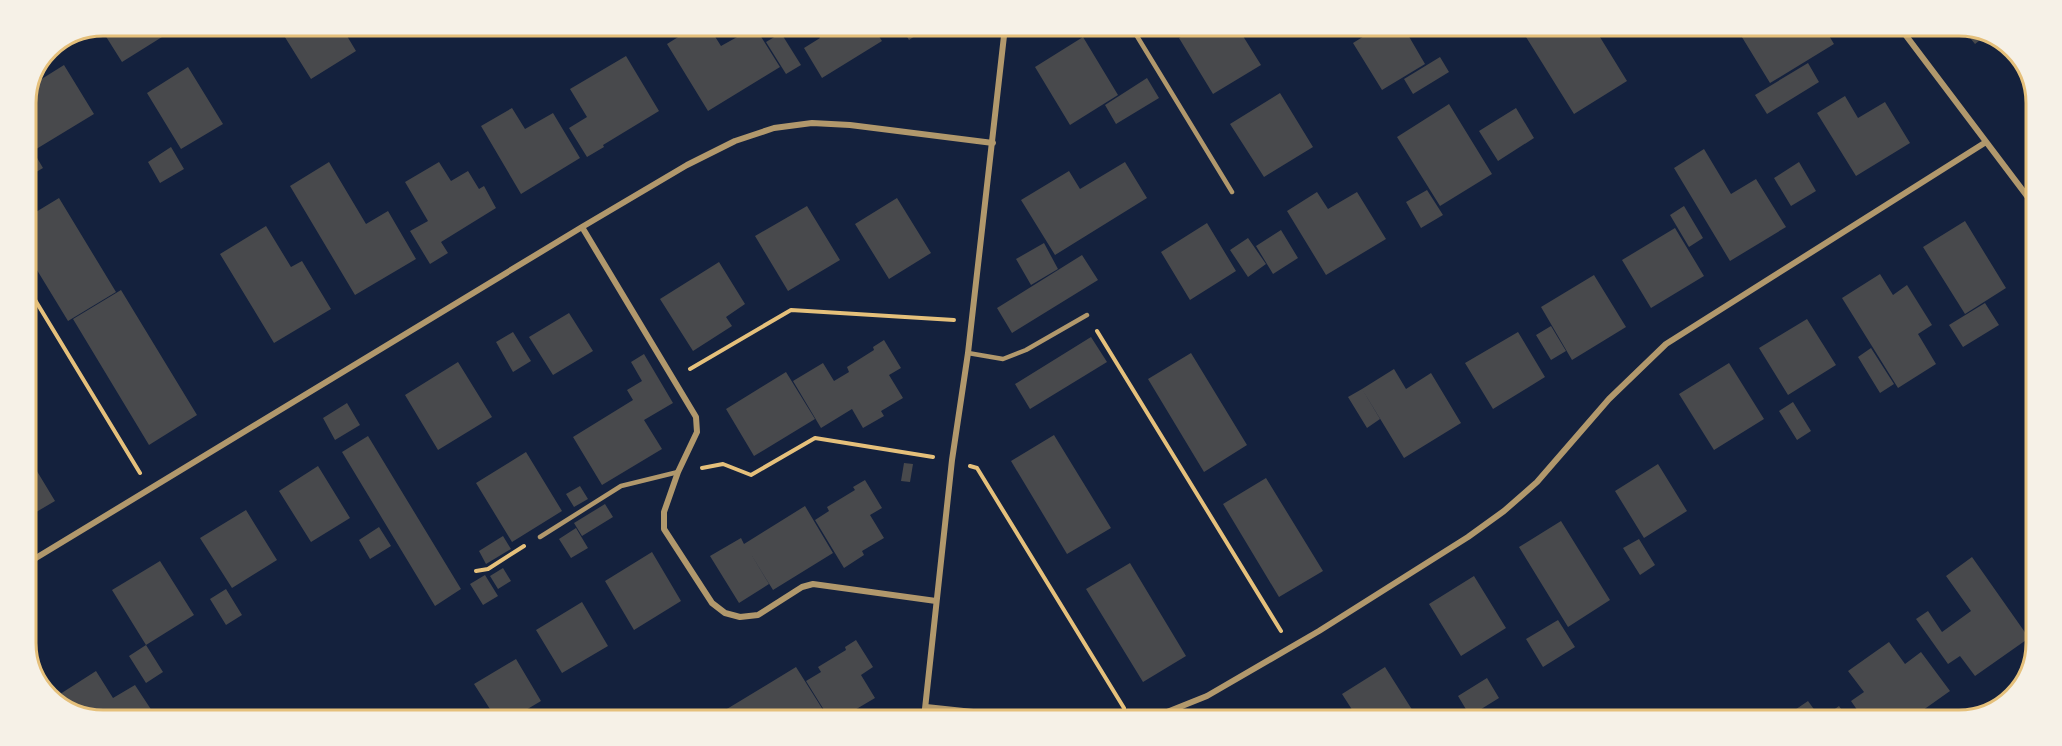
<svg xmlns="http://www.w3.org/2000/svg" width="2062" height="746" viewBox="0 0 2062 746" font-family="'Archivo Narrow',sans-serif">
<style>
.building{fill:#48494c}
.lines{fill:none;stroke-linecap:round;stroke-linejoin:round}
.path{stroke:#e5c07b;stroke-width:4}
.service{stroke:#b1986c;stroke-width:4.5}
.minor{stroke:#b1986c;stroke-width:6}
.rim{fill:none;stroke:#e5c07b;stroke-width:3}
</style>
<rect width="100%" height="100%" fill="#14213d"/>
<path class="building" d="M103,26h52l7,11 -40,25 -22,-35z
M278,26h63l15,25 -45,28z
M694,27h15l12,19 34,-19 25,40 -72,44 -41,-67z
M813,27h60l9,14 -60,37 -18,-30 16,-10z
M901,27h17l3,5 -12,8z
M1196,28h42l23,37 -48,29 -34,-56z
M1377,28h27l21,36 -43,26 -29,-47z
M1521,29h74l32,52 -53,33z
M1737,29h88l9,15 -64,39z
M1963,29l20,1 6,3 -14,11z
M781,33l20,32 -15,9 -20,-32z
M1083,37l35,58 -48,30 -35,-58z
M2020,55l13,34h-1l-21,-27z
M626,56l33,55 -56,34 1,2 -17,10 -18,-29 18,-11 -17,-28z
M1440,57l9,15 -36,22 -9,-15z
M1808,63l11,19 -52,32 -12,-19z
M64,65l30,49 -61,37 -7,-12v-40l6,-14z
M188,67l35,57 -42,25 -34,-56z
M1147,78l12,20 -43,26 -11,-19z
M1280,93l33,54 -49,30 -34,-53z
M1845,96l13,22 27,-16 25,41 -54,33 -39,-63z
M1449,104l43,70 -52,32 -43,-69z
M512,108l13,21 28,-16 27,45 -59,36 -40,-68z
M1516,108l18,30 -36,23 -19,-30z
M171,147l13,22 -24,14 -12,-21z
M1704,149l27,45 25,-15 30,48 -56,34 -56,-93z
M33,151l10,17 -17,10v-23z
M329,162l37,62 22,-13 28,48 -61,36 -65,-109z
M439,162l12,19 17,-10 11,18 5,-3 12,22 -55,34 7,11 -18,11 -20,-33 18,-10 -23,-39z
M1125,162l22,36 -92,57 -34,-55 48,-29 11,18z
M1799,162l17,29 -25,15 -17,-28z
M1427,190l16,25 -22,13 -15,-26z
M1317,192l11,17 29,-17 29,47 -60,36 -39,-64z
M59,198l57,94 -48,29 -42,-69v-34z
M897,198l34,55 -42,26 -34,-55z
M807,206l33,54 -52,31 -33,-55z
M1684,206l19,32 -14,9 -19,-32z
M1965,221l41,67 -41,26 -42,-67z
M1207,223l29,48 -46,29 -29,-48z
M266,226l25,41 11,-6 29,48 -57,34 -54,-89z
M1675,228l29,48 -53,32 -29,-48z
M1281,230l17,28 -25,16 -17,-28z
M1248,238l18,26 -18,13 -18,-27z
M1044,243l14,26 -27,16 -15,-26z
M1082,255l16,25 -86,53 -15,-25z
M719,262l26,42 -19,13 6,9 -39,25 -33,-52z
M1880,274l13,21 14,-10 25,40 -14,9 18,30 -38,24 -56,-90z
M1594,275l32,52 -54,33 -31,-53z
M121,290l76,125 -48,30 -76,-126z
M1985,303l14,22 -36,22 -14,-22z
M569,313l24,38 -40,24 -24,-38z
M1807,319l29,46 -48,30 -29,-47z
M1551,326l15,25 -15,9 -15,-25z
M513,332l18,29 -18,11 -17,-30z
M1518,332l27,45 -52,32 -28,-46z
M1091,337l16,25 -77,47 -15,-25z
M884,340l17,28 -12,7 14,23 -22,13 3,5 -21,12 -11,-19 -31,19 -28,-47 30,-18 11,18 15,-9 -2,-5 27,-17 -1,-3z
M1871,348l23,36 -14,9 -22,-36z
M1191,353l56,92 -43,27 -56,-93z
M644,354l29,49 -29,17 18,29 -60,36 -29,-48 60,-37 -6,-10 15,-9 -11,-19z
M458,362l34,55 -54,33 -33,-55z
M1729,363l35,56 -50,31 -35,-56z
M1394,369l12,20 25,-16 30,50 -57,35 -42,-69z
M786,372l29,47 -61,37 -28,-47z
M1362,389l18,30 -13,9 -19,-31z
M1793,402l18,29 -14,9 -18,-29z
M347,403l13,22 -25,15 -12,-22z
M1054,435l57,93 -44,26 -56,-93z
M368,436l93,153 -26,17 -93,-154z
M526,452l36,59 -50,31 -36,-59z
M26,453l29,48 -29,17z
M904,463l9,1 -3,18 -9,-1z
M1658,464l29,47 -43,27 -29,-47z
M318,466l32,52 -39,24 -32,-51z
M1266,478l57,93 -44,26 -56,-93z
M865,480l17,28 -12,7 14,23 -22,13 2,4 -20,13 -29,-48 14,-9 -2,-4 28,-17 -2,-3z
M580,486l8,13 -14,8 -8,-13z
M605,504l8,13 -31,19 -8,-13z
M805,506l28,47 -60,37 -24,-39 20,33 -30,19 -29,-47 31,-18 3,6z
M246,510l31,50 -45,28 -32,-50z
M1561,521l49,79 -42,27 -49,-80z
M379,527l12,19 -21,13 -11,-19z
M576,528l12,20 -17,10 -12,-19z
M503,536l8,13 -25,15 -7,-13z
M1639,539l16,26 -15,10 -17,-27z
M652,552l29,49 -47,29 -29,-49z
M1972,557l57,81 -54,38 -15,-20 -12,8 -32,-45 12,-8 14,21 29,-21 -25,-35z
M160,561l34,54 -48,30 -34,-55z
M1130,563l56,93 -43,26 -57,-93z
M503,568l8,13 -13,8 -8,-13z
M485,575l13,21 -15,9 -13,-21z
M1474,576l32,52 -45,28 -32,-52z
M226,589l16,26 -16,10 -16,-26z
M582,602l26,44 -46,27 -26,-43z
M1558,620l17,27 -32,20 -17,-28z
M856,640l17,27 -12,8 14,23 -22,13 2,4 -5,3h-21l-23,-37 15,-9 -3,-5 28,-17 -1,-3z
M1889,642l16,22 16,-12 29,39 -41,29h-25l-6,-7 -10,7h-4l-13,-19 13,-9 -16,-21z
M146,645l17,27 -17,11 -17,-27z
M516,659l25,42 -27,16h-19l-21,-33z
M796,667l29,46 -8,5h-105z
M1385,667l33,52h-60l-16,-25z
M96,671l17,27 22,-13 19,29 -4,3 -71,-1 -16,-11 -6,-9z
M1487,678l12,20 -29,18 -12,-20z
M1808,701l13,18 18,-13 10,14h-69z"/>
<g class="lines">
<path class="path" d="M26,285l114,188
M1097,331l184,300
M690,369l101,-59 163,10
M970,466l7,2 147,240
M702,468l21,-4 28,11 64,-37 118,19
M476,571l12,-2 36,-23"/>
<path class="service" d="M1132,28l100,164
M968,353l35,6 23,-9 61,-35
M540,537l81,-51 57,-14"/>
<path class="minor" d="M1901,29l135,179
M582,227l114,190 1,15 -19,40 -14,40v17l48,74 13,10 15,4 18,-2 44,-28 11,-3 123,17
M26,564l556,-337 105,-62 48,-24 39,-13 38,-5 38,2 143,18
M926,707l112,12
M924,718l28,-258 16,-107 37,-326
M1138,719l24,-5 45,-18 112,-65 149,-94 36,-26 33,-29 72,-83 57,-55 320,-202"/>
</g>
<path d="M0 0H2062V746H0ZM103 36H1959A67 67 0 0 1 2026 103V643A67 67 0 0 1 1959 710H103A67 67 0 0 1 36 643V103A67 67 0 0 1 103 36Z" fill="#f6f1e7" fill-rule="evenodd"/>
<path class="rim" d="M103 36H1959A67 67 0 0 1 2026 103V643A67 67 0 0 1 1959 710H103A67 67 0 0 1 36 643V103A67 67 0 0 1 103 36Z"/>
</svg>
